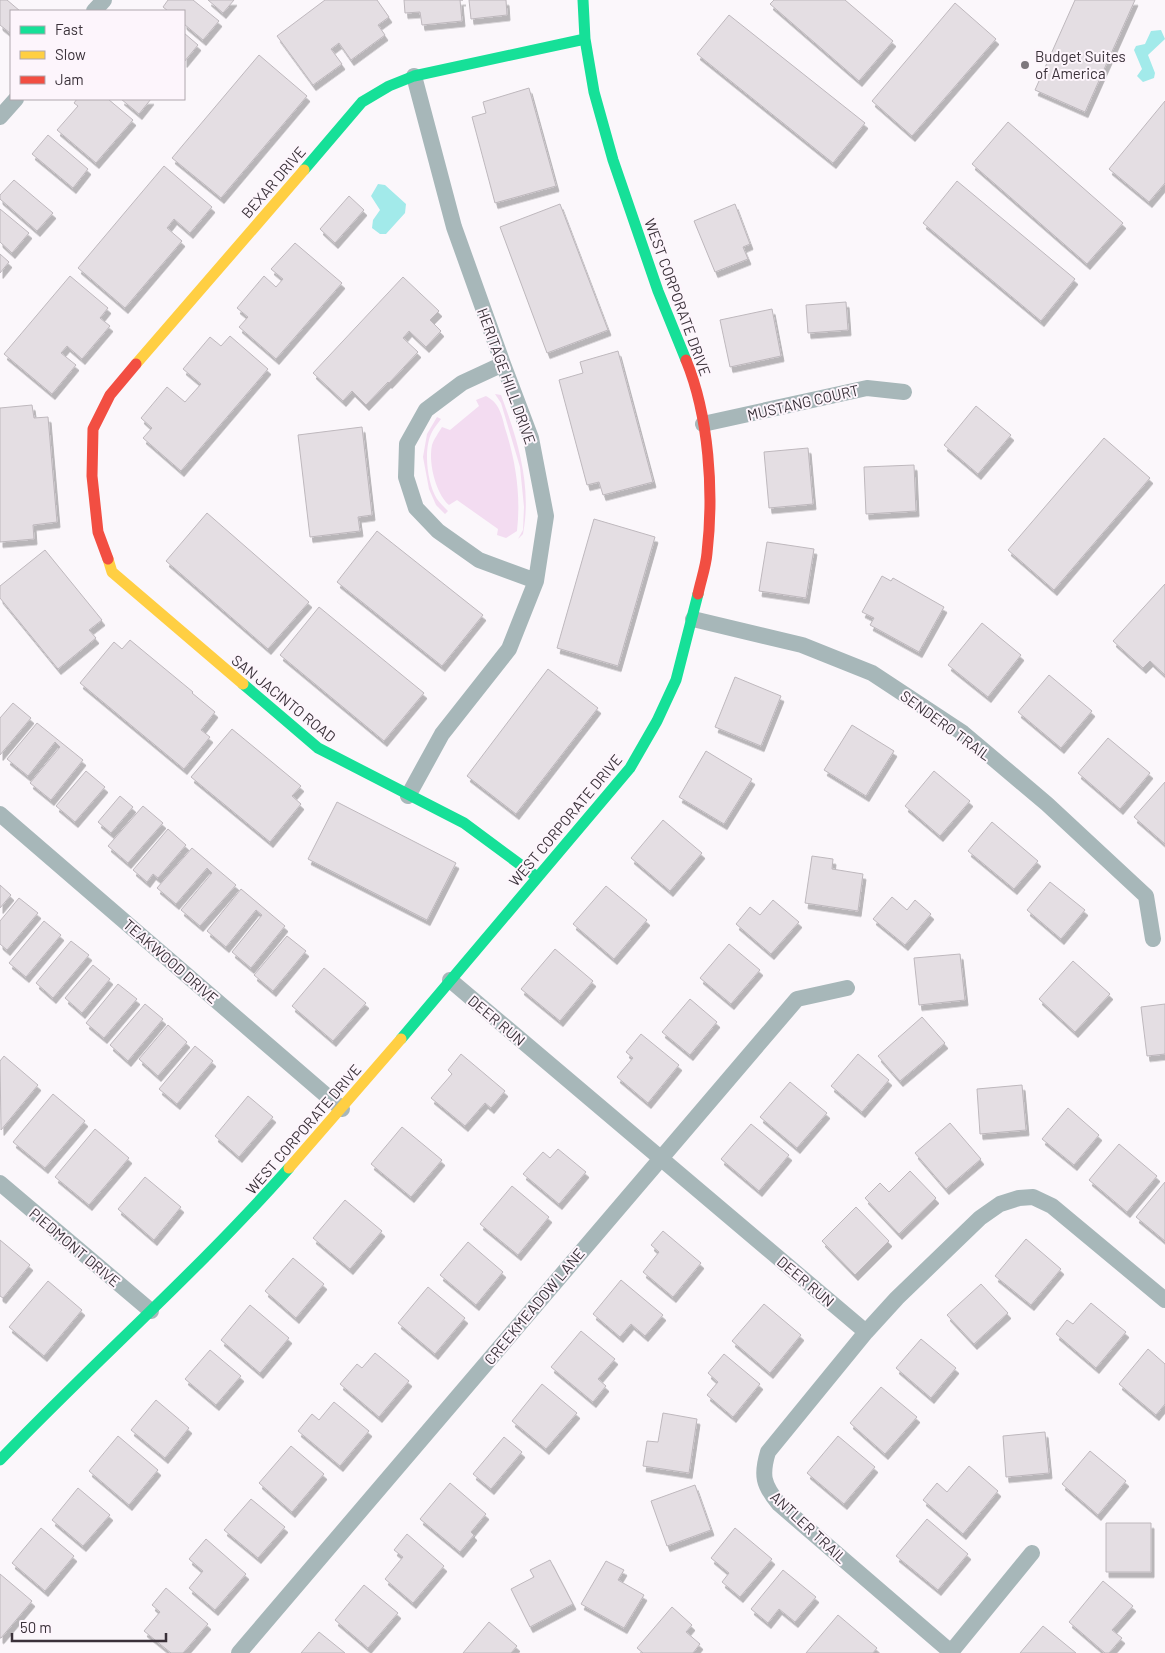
<svg xmlns="http://www.w3.org/2000/svg" width="1165" height="1653" viewBox="0 0 1165 1653" font-family="Barlow,sans-serif">
<style>
.green{fill:#f3dcf1}
.water{fill:#a2eaea}
.building{fill:#e4dee3;stroke:#beb8bd;filter:url(#shadow)}
.lines{fill:none;stroke-linecap:round;stroke-linejoin:round}
.street{stroke:#a7b7b9;stroke-width:16}
.fast{stroke:#16e098;stroke-width:11}
.slow{stroke:#ffcf43;stroke-width:11}
.jam{stroke:#f24e42;stroke-width:11}
.poi-dot{fill:#7e767d;stroke:#fdf5fc;stroke-width:2}
.labels{text-anchor:middle;dominant-baseline:central;stroke-width:4;stroke-linejoin:round;paint-order:stroke}
.poi-label{font-size:15px;fill:#3a3139;stroke:#fdf5fc;text-anchor:start}
.street-label{font-size:15px;fill:#3a3139;stroke:#fdf5fc}
</style>
<defs>
<filter id="shadow"><feDropShadow dx="3" dy="5.5" stdDeviation="0" flood-color="#0004"/></filter>
</defs>
<rect width="100%" height="100%" fill="#fbf7fb"/>
<path class="green" d="M495,394l6,1c17,45 31,91 22,139l-5,5 5,-9 1,-23 -4,-40 -19,-64z
M486,396c3,2 7,4 9,7 6,7 8,17 10,25 11,34 16,68 12,103l-11,7 -9,-3 1,-6 -41,-29 -8,5c-13,-11 -21,-42 -17,-60 2,-6 7,-13 10,-18l8,3 29,-24 -3,-6z
M437,417l4,2c-3,4 -7,9 -9,13 -9,17 -5,51 5,67 3,4 7,8 11,12l-3,3 -9,-9 -7,-16 -6,-32 4,-23z"/>
<path class="water" d="M1161,30l4,9 -17,16 7,18 -1,5 -11,4 -6,-6 5,-7 -8,-19 2,-4 9,-2 6,-13z
M378,184l7,1 21,19 -1,9 -19,21h-6l-8,-6 1,-8 7,-10 -9,-14z"/>
<path class="building" d="M0,0h7l13,11h-9l-1,22 -10,-8z
M168,0h25l26,21 -16,19 -19,-16v-13h-16l-5,-4z
M208,0h26l-11,13z
M325,0h52l12,17 -11,8 7,10 -34,25 -12,-17 -8,6 11,15 -29,21 -36,-49z
M404,0h59h-3l2,21 -40,4 -2,-13 -15,1z
M469,0h37l1,15 -36,4z
M774,0h71l48,41 -34,40 -89,-77z
M1075,0h60l-50,112 -50,-22z
M955,3l41,36 -84,97 -40,-35z
M729,15l136,108 -32,40 -136,-109z
M184,33l14,12 -14,17z
M259,55l48,41 -86,102 -49,-40z
M529,88l27,98 -61,17 -23,-86 14,-4 -3,-11z
M77,99h31l25,21 -37,43 -39,-33 21,-24 -4,-3z
M121,99h30l-12,15z
M1165,101v82l-16,19 -40,-33z
M1008,122l115,101 -36,41 -115,-100z
M48,135l40,34 -15,19 -41,-34z
M164,166l48,41 -22,26 -16,-14 -7,9 15,13 -57,67 -47,-40z
M14,180l39,33 -16,18 -37,-32v-4z
M957,181l118,98 -34,42 -118,-98z
M349,196l15,14 -29,33 -15,-14z
M560,204l48,126 -61,23 -47,-126z
M735,204l15,40 -7,3 5,12 -33,13 -21,-51z
M0,209l29,24 -17,20 -12,-11z
M295,243l47,40 -66,76 -37,-32 9,-10 -11,-9 27,-32 12,11 7,-8 -12,-10z
M0,254l9,8 -9,11z
M70,276l38,32 -8,10 10,8 -28,33 -15,-13 -6,7 15,12 -24,29 -48,-40z
M403,277l36,34 -9,9 11,11 -15,16 -17,-16 -6,7 15,14 -29,31 -1,-1 -22,23 -14,-14 -9,10 -30,-28z
M846,302l2,28 -40,3 -2,-28z
M772,309l9,47 -51,11 -10,-47z
M230,336l38,33 -87,102 -38,-33 9,-10 -11,-10 26,-31 18,15 16,-18 -18,-15 27,-32 11,9z
M618,351l35,131 -50,13 -4,-13 -12,3 -28,-105 24,-7 -3,-11z
M32,405l2,13 14,-1 9,105 -24,3 1,14 -34,3v-134z
M976,406l35,29 -33,39 -34,-29z
M362,427l10,88 -14,2 2,14 -50,6 -12,-102z
M1104,438l46,40 -96,112 -46,-40z
M808,448l5,56 -44,4 -5,-56z
M914,465l2,46 -50,3 -2,-47z
M207,513l102,89 -41,47 -102,-88z
M594,519l61,18 -37,129 -61,-18z
M377,531l106,84 -41,51 -105,-84z
M767,542l47,7 -8,49 -47,-7z
M45,550l57,70 -13,10 7,8 -38,31 -58,-71v-12z
M882,576l9,5 2,-3 51,29 -25,45 -49,-27 4,-7 -12,-6z
M1165,584v91l-15,-14 -7,7 -30,-27z
M319,607l105,86 -40,48 -104,-86z
M982,623l39,32 -33,42 -40,-32z
M130,640l63,52 -1,1 23,19 -14,18 9,7 -26,32 -104,-86 34,-41 8,7z
M548,669l50,39 -82,106 -49,-38z
M1049,675l43,36 -31,37 -43,-36z
M735,677l46,19 -20,50 -46,-19z
M13,703l18,15 -31,37v-37z
M37,723l46,37 -32,40 -21,-17 30,-36 -5,-5 -27,34 -21,-17z
M852,725l42,26 -28,45 -42,-26z
M232,729l69,57 -9,10 9,8 -31,38 -79,-65z
M1108,738l42,35 -30,36 -42,-36z
M706,751l46,28 -28,45 -45,-27z
M86,771l19,16 -30,35 -19,-16z
M934,771l36,30 -30,35 -35,-30z
M1165,782v62l-31,-27z
M120,796l13,11 -22,26 -13,-11z
M337,802l119,61 -29,57 -119,-61z
M143,806l20,17 -35,40 -20,-17z
M663,820l39,33 -32,38 -39,-33z
M992,822l46,39 -24,28 -46,-38z
M168,829l18,16 -28,33 -5,-4 -6,8 -14,-12z
M192,848l44,37 -36,41 -19,-16 31,-37 -5,-5 -31,36 -19,-16z
M812,856l21,3 -1,10 31,5 -5,37 -53,-8z
M1050,882l35,28 -24,29 -34,-29z
M0,885l11,10 -11,13z
M606,886l41,34 -33,39 -41,-35z
M241,889l44,37 -34,42 -19,-16 30,-37 -6,-5 -30,37 -19,-16z
M892,897l15,13 8,-10 16,14 -26,31 -32,-26z
M19,898l19,15 -31,37 -7,-6v-23z
M773,900l26,22 -28,32 -35,-30 14,-17 10,8z
M44,921l17,14 -35,42 -17,-14z
M287,936l19,15 -33,40 -19,-16z
M71,941l18,14 -36,43 -17,-15z
M729,944l31,26 -29,34 -31,-26z
M555,949l38,32 -33,40 -39,-32z
M960,954l5,46 -46,5 -5,-47z
M1073,961l37,33 -35,38 -36,-33z
M93,965l17,14 -28,34 -17,-15z
M324,968l42,35 -33,38 -41,-35z
M118,984l19,15 -33,39 -18,-15z
M690,999l27,23 -27,33 -28,-23z
M145,1004l18,15 -35,42 -18,-16z
M1165,1004v50l-18,2 -6,-49z
M922,1017l23,26 -45,38 -22,-25z
M168,1025l19,17 -29,34 -19,-17z
M641,1034l38,31 -31,38 -31,-26 16,-19 -7,-6z
M195,1046l18,15 -36,43 -18,-15z
M461,1054l44,37 -14,17 -6,-5 -20,23 -34,-28 21,-24 -4,-4z
M858,1054l31,26 -27,32 -31,-26z
M4,1056l34,29 -37,45 -1,-69z
M790,1082l37,31 -30,35 -37,-31z
M1022,1085l4,45 -46,4 -3,-45z
M53,1094l32,27 -40,47 -32,-26z
M248,1096l25,21 -34,40 -24,-21z
M1068,1108l31,27 -25,30 -32,-26z
M950,1123l31,36 -35,30 -31,-36z
M751,1124l38,31 -30,36 -38,-32z
M402,1127l40,33 -31,37 -40,-33z
M95,1129l34,29 -40,47 -34,-28z
M1119,1144l38,32 -30,36 -38,-32z
M558,1149l28,23 -27,32 -36,-30 20,-22 7,6z
M910,1171l26,27 -37,36 -34,-36 15,-15 9,9z
M145,1177l36,30 -27,33 -36,-31z
M1165,1182v59l-29,-24z
M512,1186l37,31 -31,38 -38,-31z
M345,1200l37,31 -32,38 -37,-31z
M856,1207l33,34 -34,34 -33,-34z
M663,1231l38,32 -28,34 -30,-25 16,-20 -8,-7z
M1026,1239l35,30 -30,36 -36,-29z
M0,1240l30,25 -27,33 -3,-2z
M468,1242l35,30 -27,33 -36,-30z
M293,1258l31,26 -28,34 -31,-27z
M621,1280l42,35 -18,21 -14,-12 -11,13 -27,-23z
M48,1281l34,29 -38,46 -35,-29z
M981,1284l27,29 -34,31 -27,-29z
M428,1287l37,31 -30,36 -37,-31z
M1091,1303l35,29 -30,36 -40,-34 11,-14 6,4z
M764,1304l37,31 -31,38 -38,-32z
M250,1305l39,33 -29,35 -39,-33z
M581,1331l34,28 -17,20 8,7 -13,16 -42,-35z
M921,1339l35,29 -25,30 -35,-30z
M1148,1349l17,15v40l-9,11 -37,-31z
M210,1350l31,26 -25,29 -31,-26z
M375,1353l34,28 -30,36 -39,-33 17,-20 5,4z
M724,1354l36,30 -27,33 -26,-22 11,-13 -10,-9z
M542,1384l35,29 -31,36 -34,-28z
M881,1387l36,30 -32,37 -35,-31z
M156,1400l33,28 -24,30 -34,-28z
M334,1402l35,29 -29,35 -42,-35 14,-17 7,6z
M663,1413l34,6 -8,54 -46,-7 4,-25 11,1z
M1045,1432l4,41 -43,4 -3,-41z
M118,1436l40,34 -29,35 -40,-34z
M838,1436l37,31 -31,37 -37,-31z
M504,1437l18,15 -31,37 -18,-15z
M291,1446l33,28 -32,38 -33,-29z
M1090,1451l36,30 -28,34 -36,-31z
M969,1466l29,25 -35,43 -40,-34 14,-17 10,9z
M450,1483l36,31 -15,18 3,3 -14,17 -40,-33z
M695,1485l16,45 -44,16 -16,-45z
M78,1488l32,27 -27,31 -31,-26z
M251,1499l34,28 -27,31 -34,-28z
M927,1519l41,35 -30,36 -42,-34z
M1106,1523h45v49h-45z
M41,1528l33,28 -29,35 -33,-28z
M735,1528l37,31 -32,38 -18,-15 7,-9 -18,-15z
M407,1534l37,32 -31,37 -28,-24 18,-22 -9,-7z
M206,1539l40,35 -31,36 -26,-22 14,-17 -14,-12z
M550,1560l23,44 -43,23 -19,-38 23,-12 -4,-7z
M606,1561l18,9 -6,10 26,15 -20,33 -43,-24z
M783,1570l33,27 -21,25 -16,-13 -11,14 -17,-14z
M0,1574l32,27 -31,37h-1z
M1103,1581l30,25 -21,24 10,8 -13,15h-4l-36,-31z
M364,1585l34,28 -30,35 -33,-28z
M166,1588l42,36 -25,29h-12l-27,-22 16,-19 -8,-7z
M672,1607l20,18 -6,7 14,12 -7,9h-50l-6,-5z
M838,1615l39,33 -4,5h-67z
M489,1622l28,24 -6,7h-48z
M1043,1626l33,27h-56z
M319,1632l26,21h-44z"/>
<g class="lines">
<path class="street" d="M94,11l10,-11
M0,117l16,-18
M503,364l-41,19 -36,27 -19,34 -1,33 10,31 22,23 41,29 57,21
M703,424l164,-36 37,4
M693,619l109,26 70,28 91,60 84,71 99,92 7,43
M408,796l34,-62 67,-85 27,-68 10,-65 -15,-78 -28,-74 -49,-137 -40,-151
M0,814l342,295
M450,980l416,352
M0,1183l151,128
M951,1652l81,-99
M239,1653l558,-654 50,-11
M952,1653l-173,-149c-16,-19 -18,-29 -11,-52l98,-120 31,-34 83,-80 20,-14 19,-6 14,-1 19,9 113,94"/>
<path class="fast" d="M583,0l2,39 9,53 19,68 45,131 28,69
M304,170l58,-68 27,-16 25,-10 171,-37
M243,684l75,64 146,75 73,54
M401,1039l229,-271 27,-47 19,-41 22,-86
M0,1460c95,-99 198,-189 289,-292"/>
<path class="slow" d="M136,364l168,-194
M108,559l4,13 131,112
M289,1168l112,-129"/>
<path class="jam" d="M686,360c23,56 28,132 21,193 -1,13 -6,27 -9,41
M108,559l-10,-27 -6,-56 1,-47 17,-34 26,-31"/>
</g>
<circle class="poi-dot" cx="1025" cy="65" r="5"/>
<g class="labels">
<g class="poi-label">
<text x="1035" y="56">Budget Suites<tspan x="1035" dy="17">of America</tspan></text>
</g>
<g class="street-label">
<text transform="translate(273 182) rotate(-49)">BEXAR DRIVE</text>
<text transform="translate(678 297) rotate(70)">WEST CORPORATE DRIVE</text>
<text transform="translate(507 376) rotate(70)">HERITAGE HILL DRIVE</text>
<text transform="translate(803 402) rotate(-13)">MUSTANG COURT</text>
<text transform="translate(284 698) rotate(39)">SAN JACINTO ROAD</text>
<text transform="translate(946 725) rotate(36)">SENDERO TRAIL</text>
<text transform="translate(565 820) rotate(-50)">WEST CORPORATE DRIVE</text>
<text transform="translate(171 961) rotate(41)">TEAKWOOD DRIVE</text>
<text transform="translate(497 1020) rotate(40)">DEER RUN</text>
<text transform="translate(303 1129) rotate(-49)">WEST CORPORATE DRIVE</text>
<text transform="translate(75 1247) rotate(40)">PIEDMONT DRIVE</text>
<text transform="translate(806 1281) rotate(40)">DEER RUN</text>
<text transform="translate(534 1306) rotate(-50)">CREEKMEADOW LANE</text>
<text transform="translate(809 1527) rotate(43)">ANTLER TRAIL</text>
</g>
</g>
<rect x="10" y="10" width="175" height="90" fill="#fdf5fc" stroke="#afa7ae"/>
<rect x="20" y="26" width="25" height="8" fill="#16e098" stroke="#afa7ae"/>
<text x="55" y="35" font-size="15" fill="#3a3139">Fast</text>
<rect x="20" y="51" width="25" height="8" fill="#ffcf43" stroke="#afa7ae"/>
<text x="55" y="60" font-size="15" fill="#3a3139">Slow</text>
<rect x="20" y="76" width="25" height="8" fill="#f24e42" stroke="#afa7ae"/>
<text x="55" y="85" font-size="15" fill="#3a3139">Jam</text>
<path d="M12 1633v8h154v-8" fill="none" stroke="#3a3139" stroke-width="2.5"/>
<text x="20" y="1633" font-size="15" fill="#3a3139" stroke="#fdf5fc" stroke-width="4" paint-order="stroke">50 m</text>
</svg>
